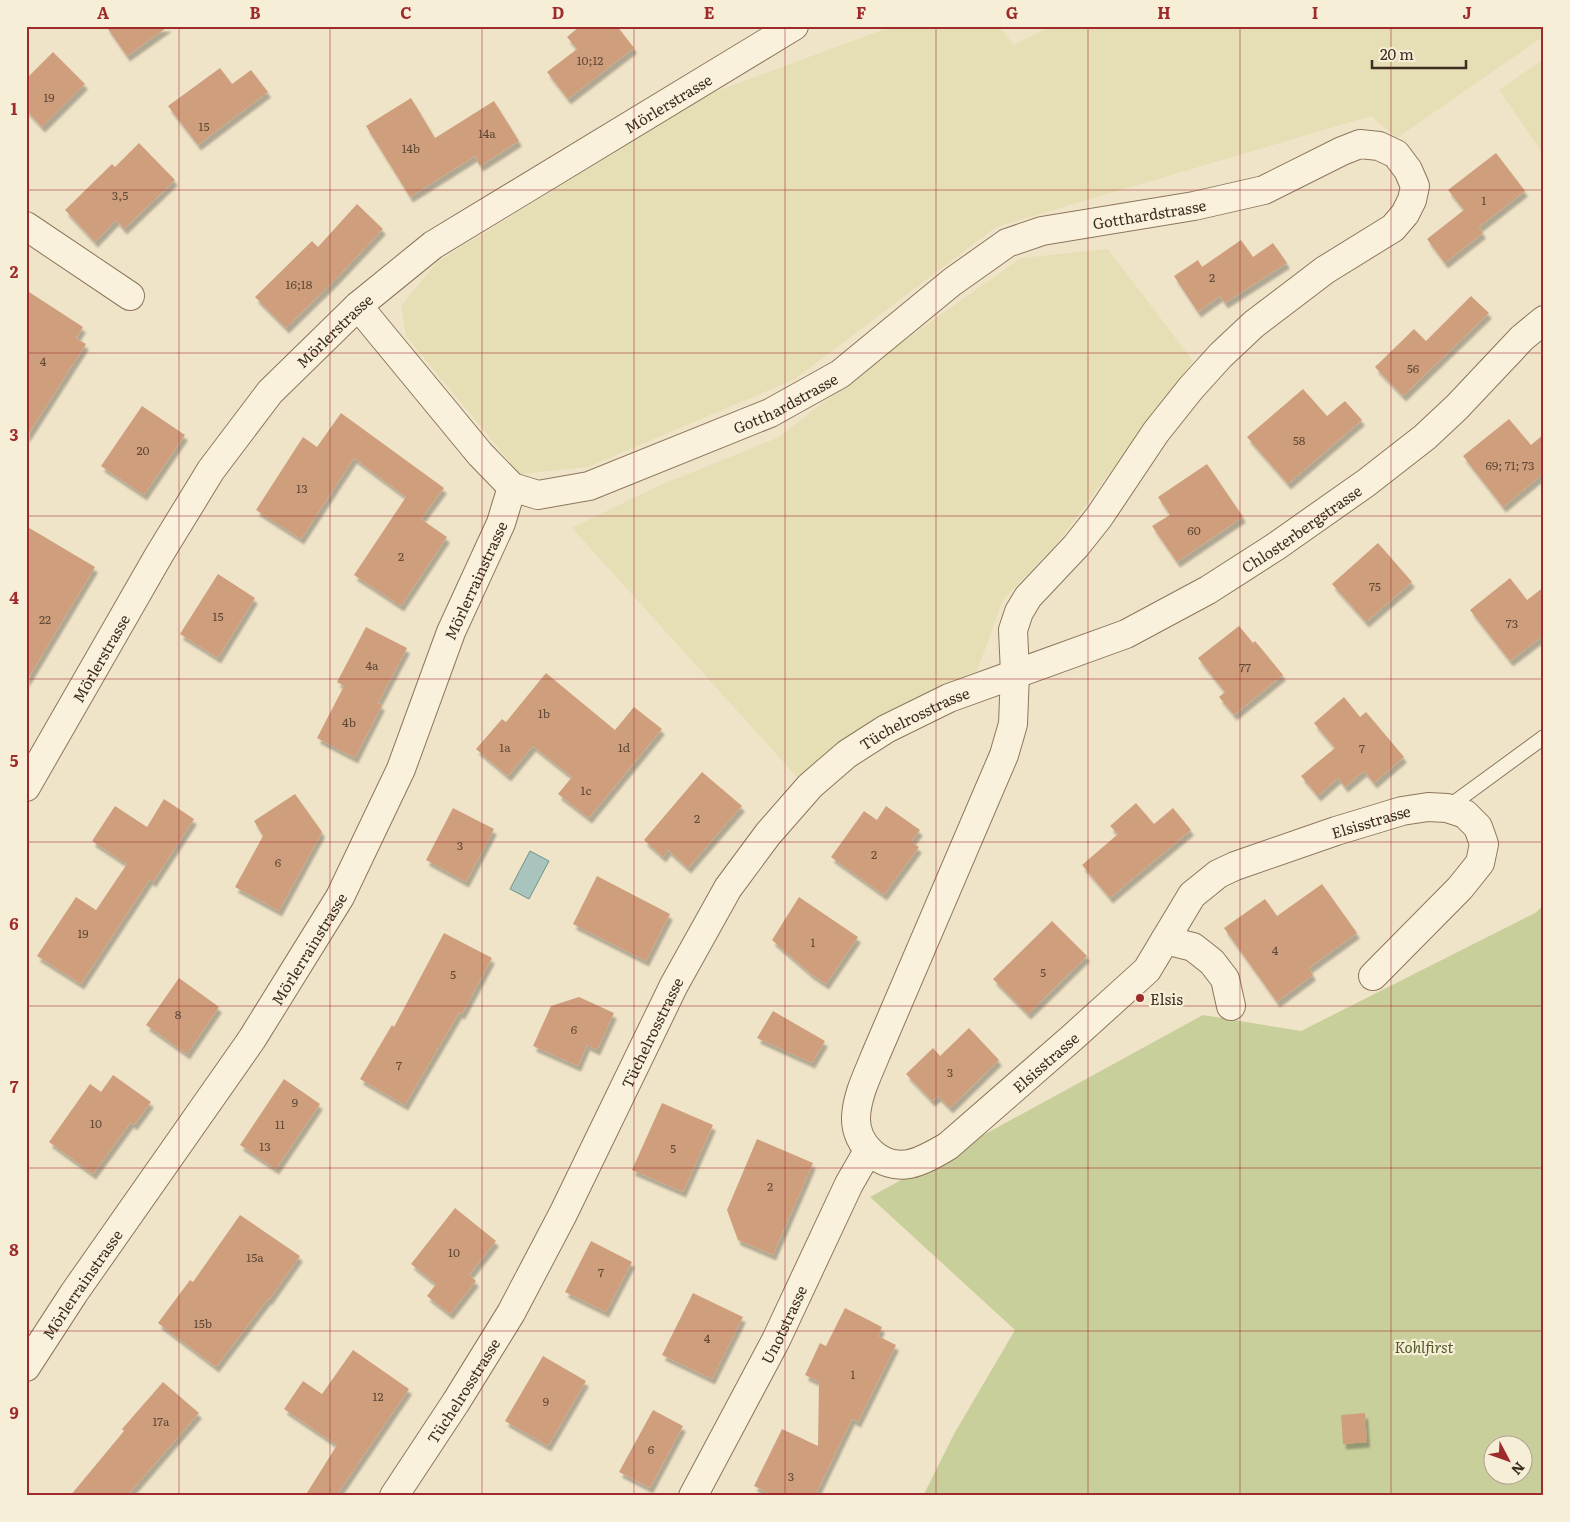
<svg xmlns="http://www.w3.org/2000/svg" width="1570" height="1522" viewBox="0 0 1570 1522" font-family="Literata,serif">
<style>
.farmland{fill:#e6deb5}
.green{fill:#c9cf9b;fill-rule:evenodd}
.water{fill:#a9c4bc;stroke:#6f938a}
.building{fill:#cf9f7d;filter:url(#shadow)}
.lines{fill:none;stroke-linecap:round;stroke-linejoin:round}
.lane-casing{stroke:#8d765c;stroke-width:16}
.street-casing{stroke:#8d765c;stroke-width:30}
.lane{stroke:#faf1dc;stroke-width:14}
.street{stroke:#faf1dc;stroke-width:28}
.grid{fill:none;stroke:#9e2a2b;stroke-width:1;stroke-opacity:0.55}
.poi-dot{fill:#9e2a2b;stroke:#f7eed8;stroke-width:2}
.labels{text-anchor:middle;dominant-baseline:central;stroke-width:4.5;stroke-linejoin:round;paint-order:stroke}
.number-label{font-size:12px;fill:#624a37}
.street-label{font-size:15px;fill:#3d2e20;stroke:#f7eed8}
.poi-label{font-size:15px;fill:#3d2e20;stroke:#f7eed8;text-anchor:start}
.park-label{font-size:15px;font-style:italic;fill:#4d5a26;stroke:#f7eed8}
.neatline{fill:none;stroke:#9e2a2b;stroke-width:2}
.grid-label{font-size:16px;text-anchor:middle;font-weight:bold;fill:#9e2a2b}
</style>
<defs>
<filter id="shadow"><feDropShadow dx="3" dy="5.5" stdDeviation="1" flood-color="#0004"/></filter>
</defs>
<rect width="100%" height="100%" fill="#f0e4c8"/>
<path class="farmland" d="M893,26h106l15,19 37,-19h493v10l-147,102 -26,-22 -375,111 -201,152 -207,88 -68,7 -114,-138 -5,-30 36,-44 272,-168z
M1544,59v96l-45,-65z
M1108,249l85,112 -135,181 -55,58 -26,71 -102,46 -77,61 -226,-250 86,-42 119,-48 135,-103 109,-77z"/>
<path class="green" d="M1544,905v591h-621l31,-62 61,-104 -145,-133 333,-182 98,16 234,-118zM1492,1444h30v30h-30z"/>
<path class="water" d="M530,851l19,10 -20,38 -19,-10z"/>
<path class="building" d="M106,26h63l-42,30z
M580,26h37l17,22 -66,51 -21,-27 30,-23 -10,-12z
M53,52l32,32 -43,43 -16,-17v-31z
M220,68l12,16 19,-14 17,22 -70,53 -30,-39z
M411,98l24,40 59,-37 25,40 -39,25 -5,-10 -65,41 -44,-71z
M139,143l36,37 -51,49 -8,-9 -21,22 -30,-32 47,-46 3,3z
M1496,153l29,38 -46,36 4,6 -38,30 -18,-24 37,-29 -16,-20z
M357,204l26,25 -48,51 -49,48 -31,-31 57,-56 6,6z
M1241,240l12,17 20,-14 14,20 -62,40 -5,-7 -22,16 -24,-36 24,-16 4,7z
M26,290l57,37 -7,11 10,6 -60,94z
M1471,296l18,17 -86,83 -28,-29 39,-38 12,12z
M1303,389l24,27 18,-15 17,19 -74,64 -41,-47z
M142,406l43,29 -41,60 -43,-29z
M341,413l103,75 -23,31 26,18 -46,69 -47,-31 52,-78 -52,-39 -53,81 -45,-29 47,-73 14,10z
M1509,419l22,26 13,-11v39l-41,34 -40,-51z
M1207,464l36,53 -66,45 -25,-36 18,-11 -12,-18z
M26,526l69,41 -69,115z
M1378,543l34,39 -46,40 -34,-38z
M218,574l37,24 -37,60 -38,-24z
M1510,578l17,22 17,-13v48l-34,26 -40,-51z
M1239,626l14,17 2,-2 28,34 -49,40 -15,-18 6,-5 -27,-34z
M366,627l41,21 -29,55 4,2 -27,53 -38,-20 27,-52 -7,-4z
M546,673l69,57 19,-23 28,22 -73,89 -31,-24 14,-17 -39,-31 -25,30 -32,-27 26,-30 4,3z
M1344,697l16,20 6,-5 38,45 -30,26 -10,-12 -19,16 -7,-9 -20,18 -17,-20 34,-28 -21,-25z
M702,772l40,34 -54,62 -20,-18 -5,7 -19,-17z
M295,794l27,38 -43,79 -44,-24 28,-51 -9,-15z
M164,799l30,20 -41,63 -3,-3 -69,105 -44,-28 39,-59 20,13 31,-46 -35,-23 23,-35 32,21z
M1136,803l18,21 19,-16 18,22 -81,68 -28,-33 36,-31 -8,-8z
M886,806l34,24 -9,12 8,5 -35,48 -53,-38 33,-46 13,9z
M453,808l41,21 -28,53 -40,-22z
M597,876l73,38 -24,47 -73,-37z
M1322,884l35,49 -48,35 4,7 -36,27 -53,-74 41,-29 12,17z
M799,897l59,40 -32,47 -15,-10 -39,-34z
M1052,921l35,35 -59,58 -35,-35z
M444,933l48,25 -30,56 -3,-1 -54,92 -45,-26 32,-54 2,2z
M179,978l40,29 -32,47 -41,-29z
M579,997l35,16 -17,37 -10,-5 -9,21 -45,-20 18,-40z
M773,1011l52,30 -13,22 -55,-25z
M969,1028l30,32 -49,48 -12,-12 -6,5 -26,-27 27,-26 7,8z
M113,1075l38,27 -17,23 -3,-3 -38,52 -44,-32 41,-58 11,8z
M284,1079l36,25 -44,65 -36,-24z
M662,1103l51,22 -30,67 -51,-22z
M757,1139l56,24 -40,92 -35,-15 -11,-30z
M455,1208l41,33 -27,34 7,6 -26,33 -23,-18 9,-12 -25,-20z
M240,1215l60,41 -31,44 -1,-1 -52,68 -58,-44 32,-43 3,2z
M591,1241l41,21 -26,50 -41,-20z
M693,1293l50,24 -31,62 -50,-24z
M845,1308l37,19 -4,9 18,9 -38,77 -6,-3 -37,77h-41l-20,-10 28,-57 36,17 1,-64 -14,-7 15,-32 6,3z
M353,1350l56,39 -73,107h-31l32,-51 -53,-36 19,-28 19,13z
M543,1356l43,25 -38,65 -43,-25z
M163,1382l36,31 -72,83h-57l54,-65 -2,-2z
M653,1410l30,16 -33,62 -31,-16z
M1365,1413l2,29 -24,2 -2,-29z"/>
<g class="lines">
<g class="lane-casing">
<path id="lane" d="M1447,808l97,-71"/>
</g>
<g class="street-casing">
<g id="street">
<path d="M26,226l104,70"/>
<path id="s1" d="M358,306l122,148 32,33 26,8 51,-9 181,-73 70,-39 112,-92 55,-39 35,-12 152,-25 70,-16 78,-39 18,-7 19,2 17,8 12,16 7,16 -3,14 -7,14 -12,14 -68,42 -71,54 -33,31 -30,33 -35,44 -57,85 -23,29 -48,51 -9,15 -6,18 2,43 -2,51 -9,31 -128,299c-8,20 -19,41 -20,63 -1,28 25,52 53,47 14,-3 27,-11 39,-18l125,-109 74,-67 45,-75 26,-21 17,-8 101,-35 66,-20 26,-4 19,1 18,6 13,13 6,17 -4,19 -20,25 -87,88"/>
<path id="s2" d="M26,787l133,-232 52,-85 59,-78 88,-86 75,-61 361,-219"/>
<path d="M1165,940l28,7 19,15 13,17 6,27"/>
<path id="s3" d="M26,1367l48,-74 178,-254 88,-142 61,-128 50,-137 50,-109 11,-36"/>
<path id="s4" d="M394,1496l62,-94 55,-89 52,-99 111,-229 54,-97 40,-54 42,-48 37,-32 39,-25 63,-31 177,-64 82,-44 67,-43 91,-64 59,-46 32,-30 65,-69 22,-18"/>
<path id="s5" d="M693,1496l83,-156 73,-156 19,-33"/>
</g>
</g>
<use href="#lane" class="lane"/>
<use href="#street" class="street"/>
</g>
<path class="grid" d="M179,26v1470M330,26v1470M482,26v1470M634,26v1470M785,26v1470M936,26v1470M1088,26v1470M1240,26v1470M1391,26v1470M26,190h1518M26,353h1518M26,516h1518M26,679h1518M26,842h1518M26,1006h1518M26,1168h1518M26,1331h1518"/>
<circle class="poi-dot" cx="1140" cy="998" r="5"/>
<g class="labels">
<g class="number-label">
<text x="590" y="60">10;12</text>
<text x="49" y="97">19</text>
<text x="204" y="126">15</text>
<text x="487" y="133">14a</text>
<text x="411" y="148">14b</text>
<text x="120" y="195">3,5</text>
<text x="1484" y="200">1</text>
<text x="1212" y="277">2</text>
<text x="299" y="284">16;18</text>
<text x="43" y="361">4</text>
<text x="1413" y="368">56</text>
<text x="1299" y="440">58</text>
<text x="143" y="450">20</text>
<text x="1510" y="465">69; 71; 73</text>
<text x="302" y="488">13</text>
<text x="1194" y="530">60</text>
<text x="401" y="556">2</text>
<text x="1375" y="586">75</text>
<text x="218" y="616">15</text>
<text x="45" y="619">22</text>
<text x="1512" y="623">73</text>
<text x="372" y="665">4a</text>
<text x="1245" y="667">77</text>
<text x="544" y="713">1b</text>
<text x="349" y="722">4b</text>
<text x="505" y="747">1a</text>
<text x="624" y="747">1d</text>
<text x="1362" y="748">7</text>
<text x="586" y="790">1c</text>
<text x="697" y="818">2</text>
<text x="460" y="845">3</text>
<text x="874" y="854">2</text>
<text x="278" y="862">6</text>
<text x="83" y="933">19</text>
<text x="813" y="942">1</text>
<text x="1275" y="950">4</text>
<text x="1043" y="972">5</text>
<text x="453" y="974">5</text>
<text x="178" y="1014">8</text>
<text x="574" y="1029">6</text>
<text x="399" y="1065">7</text>
<text x="950" y="1072">3</text>
<text x="295" y="1102">9</text>
<text x="96" y="1123">10</text>
<text x="280" y="1124">11</text>
<text x="265" y="1146">13</text>
<text x="673" y="1148">5</text>
<text x="770" y="1186">2</text>
<text x="454" y="1252">10</text>
<text x="255" y="1257">15a</text>
<text x="601" y="1272">7</text>
<text x="203" y="1323">15b</text>
<text x="707" y="1338">4</text>
<text x="853" y="1374">1</text>
<text x="378" y="1396">12</text>
<text x="546" y="1401">9</text>
<text x="161" y="1421">17a</text>
<text x="651" y="1449">6</text>
<text x="791" y="1476">3</text>
</g>
<g class="street-label">
<text stroke="none"><textPath href="#s2" startOffset="959">Mörlerstrasse</textPath></text>
<text stroke="none"><textPath href="#s1" startOffset="950">Gotthardstrasse</textPath></text>
<text stroke="none"><textPath href="#s2" startOffset="554">Mörlerstrasse</textPath></text>
<text stroke="none"><textPath href="#s1" startOffset="530">Gotthardstrasse</textPath></text>
<text stroke="none"><textPath href="#s4" startOffset="1384">Chlosterbergstrasse</textPath></text>
<text stroke="none"><textPath href="#s3" startOffset="910">Mörlerrainstrasse</textPath></text>
<text stroke="none"><textPath href="#s2" startOffset="149">Mörlerstrasse</textPath></text>
<text stroke="none"><textPath href="#s4" startOffset="951">Tüchelrosstrasse</textPath></text>
<text stroke="none"><textPath href="#s1" startOffset="3049">Elsisstrasse</textPath></text>
<text stroke="none"><textPath href="#s3" startOffset="505">Mörlerrainstrasse</textPath></text>
<text stroke="none"><textPath href="#s4" startOffset="531">Tüchelrosstrasse</textPath></text>
<text stroke="none"><textPath href="#s1" startOffset="2629">Elsisstrasse</textPath></text>
<text stroke="none"><textPath href="#s3" startOffset="100">Mörlerrainstrasse</textPath></text>
<text stroke="none"><textPath href="#s5" startOffset="194">Unotstrasse</textPath></text>
<text stroke="none"><textPath href="#s4" startOffset="126">Tüchelrosstrasse</textPath></text>
</g>
<g class="poi-label">
<text x="1150" y="998">Elsis</text>
</g>
<g class="park-label">
<text x="1424" y="1346">Kohlfirst</text>
</g>
</g>
<rect width="1570" height="1522" fill="none" stroke="#f7eed8" stroke-width="55"/>
<g transform="translate(1508 1460) rotate(131)"><circle r="24" fill="#f7eed8" stroke="#ada18e"/>
<path d="M0-4L9 19L0 12L-9 19Z" fill="#9e2a2b"/>
<text y="-8" font-size="14" font-weight="bold" text-anchor="middle" fill="#3d2e20">N</text>
</g>
<path d="M1372 60v8h94v-8" fill="none" stroke="#3d2e20" stroke-width="2.5"/>
<text x="1380" y="60" font-size="15" fill="#3d2e20" stroke="#f7eed8" stroke-width="4" paint-order="stroke">20 m</text>
<rect x="28" y="28" width="1514" height="1466" class="neatline"/>
<g class="grid-label">
<text x="103" y="19">A</text>
<text x="255" y="19">B</text>
<text x="406" y="19">C</text>
<text x="558" y="19">D</text>
<text x="709" y="19">E</text>
<text x="861" y="19">F</text>
<text x="1012" y="19">G</text>
<text x="1164" y="19">H</text>
<text x="1315" y="19">I</text>
<text x="1467" y="19">J</text>
<text x="14" y="115">1</text>
<text x="14" y="278">2</text>
<text x="14" y="441">3</text>
<text x="14" y="604">4</text>
<text x="14" y="767">5</text>
<text x="14" y="930">6</text>
<text x="14" y="1093">7</text>
<text x="14" y="1256">8</text>
<text x="14" y="1419">9</text>
</g>
</svg>
